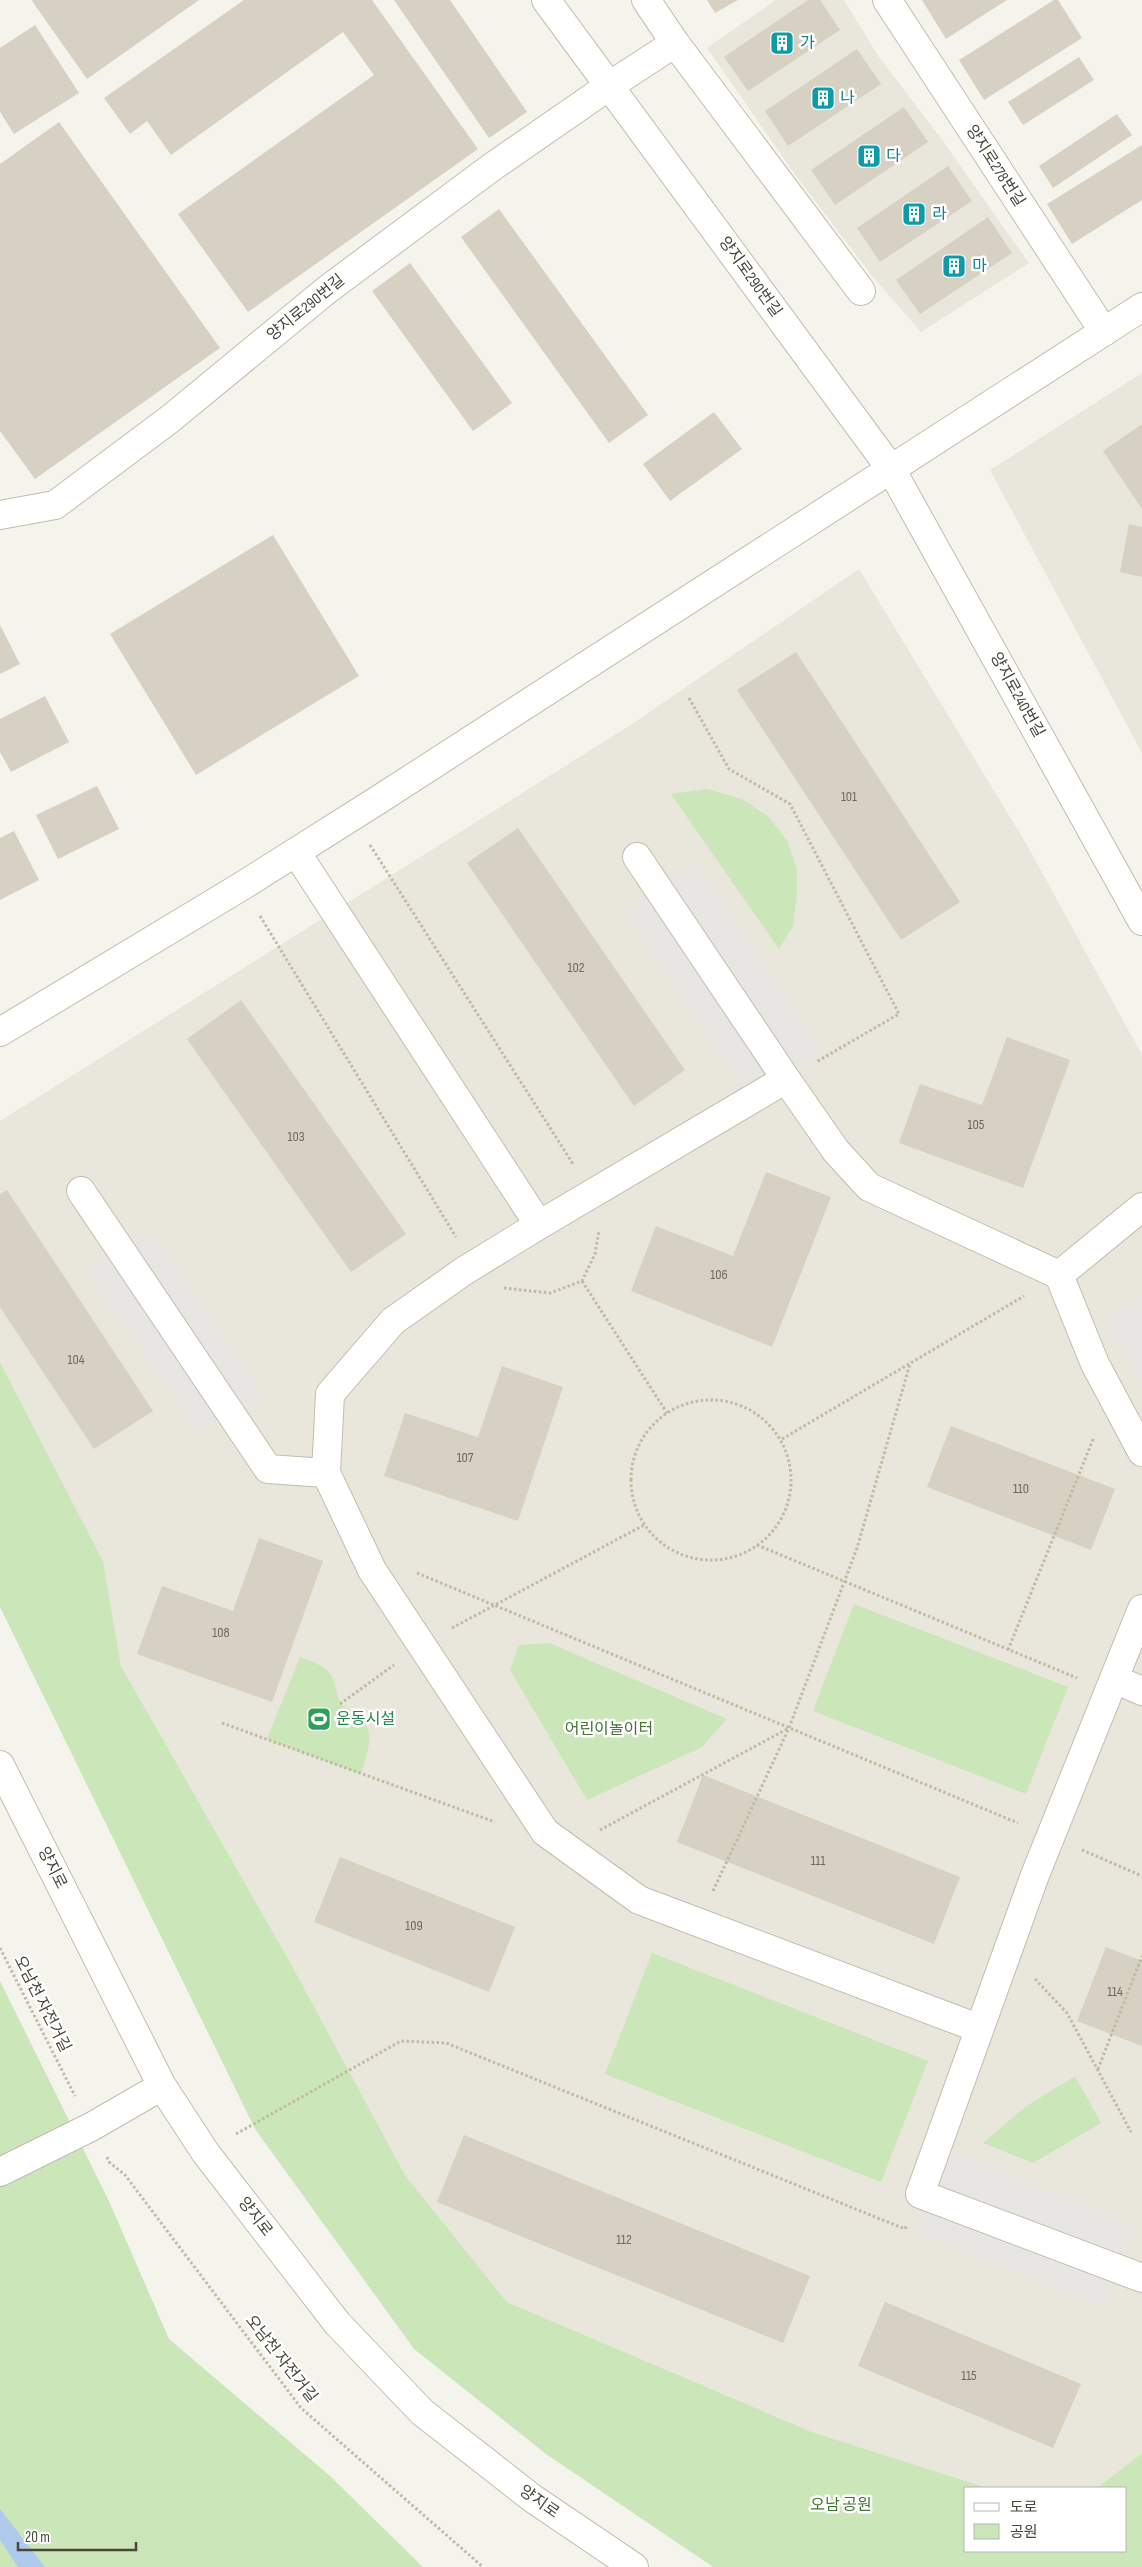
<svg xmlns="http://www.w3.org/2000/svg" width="1142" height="2567" viewBox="0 0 1142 2567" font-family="'Sofia Sans Condensed','Noto Sans KR',sans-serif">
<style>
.residential{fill:#e9e6db}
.green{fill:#cbe6b9}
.parking{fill:#e7e6e3}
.water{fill:#aecaec}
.building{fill:#d6d1c2}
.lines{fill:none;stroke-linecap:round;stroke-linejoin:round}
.minor-casing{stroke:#c0bdaf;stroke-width:30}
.path{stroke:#c1baa2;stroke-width:3;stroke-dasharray:2.5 2.5;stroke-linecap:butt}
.minor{stroke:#fff;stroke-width:28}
.labels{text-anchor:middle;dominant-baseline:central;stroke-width:5;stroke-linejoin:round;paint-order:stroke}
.number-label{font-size:14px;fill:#6c695c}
.culture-label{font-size:16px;fill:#0d838f;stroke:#fff;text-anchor:start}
.street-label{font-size:16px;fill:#49463a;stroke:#fff}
.leisure-label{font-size:16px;fill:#27864d;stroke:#fff;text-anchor:start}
.park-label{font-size:16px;fill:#417831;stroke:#fff}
</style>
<rect width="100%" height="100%" fill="#f5f4ec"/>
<path class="residential" d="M776,0h68l35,57 61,80 89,126 -108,69 -48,-55 -77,-101 -89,-128z
M1142,373v380l-152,-283z
M859,569l168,276 115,210v1398l-45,35h-109l-176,-56 -305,-130 -102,-127 -115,-213 -169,-296 -18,-105 -103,-199v-241l632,-397z"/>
<path class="green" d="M707,789l35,10 26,17 20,26 9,28v24l-4,32 -14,23 -108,-155z
M0,1362l103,199 18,105 169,296 115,213 102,127 305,130 176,56h-22v63h160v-63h-29l45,-35v114h-429l-167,-113 -132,-105 -159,-220 -255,-522z
M854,1604l214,83 -42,107 -213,-83z
M549,1643l178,76 -25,28 -115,53 -77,-130 9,-25z
M300,1657c34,13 31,13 40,47 38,20 32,33 21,70l-94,-35z
M652,1953l276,108 -47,121 -276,-108z
M0,1981l109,220 60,138 161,137 93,91h-423z
M1075,2076l26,47 -68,40 -50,-20 42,-36z"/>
<path class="parking" d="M698,862l125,189 -77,40 -125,-182z
M152,1231l113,165 -66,37 -115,-163z
M1142,1296v89l-37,-70z
M946,2148l190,78 -30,84 -191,-78z"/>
<path class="water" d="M0,2509l45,58h-27l-18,-27z"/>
<path class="building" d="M33,0h166l-112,79 -55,-78z
M244,0h128l106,149 -230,163 -70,-98 196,-139 -31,-43 -172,123 -24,-34 -17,13 -26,-36z
M394,0h56l77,112 -38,26z
M707,0h31l-23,13z
M808,0h12l20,30 -92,61 -24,-34z
M922,0h85l-61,39z
M1054,0h4l24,38 -98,62 -25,-40z
M35,25l44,68 -65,41 -14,-22v-64z
M857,49l24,35 -93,62 -23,-35z
M1079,57l15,23 -71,45 -15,-23z
M904,107l24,35 -93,63 -24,-35z
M1117,114l15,21 -79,53 -14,-22z
M59,122l161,226 -185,131 -35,-48v-267z
M1142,145v55l-70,44 -25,-40z
M948,166l24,35 -92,61 -23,-34z
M499,209l149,206 -39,28 -148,-206z
M988,217l24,36 -92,61 -24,-34z
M410,263l102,140 -39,28 -101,-140z
M714,412l28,37 -72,52 -27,-37z
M1142,424v85l-39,-58z
M1129,524l13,3v50l-22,-5z
M273,535l86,141 -163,99 -86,-141z
M0,625l20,39 -20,10z
M796,652l164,250 -59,38 -164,-250z
M45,696l24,46 -58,30 -11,-20v-33z
M97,786l22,43 -61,30 -22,-44z
M518,828l167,242 -51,36 -167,-243z
M14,831l25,49 -39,20v-62z
M241,1000l165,234 -55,38 -164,-233z
M1007,1037l63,23 -47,128 -124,-45 21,-59 62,21z
M766,1172l65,25 -59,150 -141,-56 25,-65 77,30z
M7,1190l146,221 -59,38 -94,-142v-113z
M502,1366l61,21 -45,134 -134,-45 21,-63 73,24z
M951,1426l164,63 -24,61 -164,-63z
M259,1538l64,23 -51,141 -135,-48 25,-68 71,25z
M703,1775l257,102 -26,67 -257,-102z
M340,1857l175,70 -26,65 -175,-70z
M1106,1947l36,14v85l-65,-25z
M464,2135l346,141 -27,67 -346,-141z
M885,2302l196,82 -28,64 -195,-82z"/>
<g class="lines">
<g class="minor-casing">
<path id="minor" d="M546,0l345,469 251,452
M646,0l29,43 186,248
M887,0l217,332
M0,515l55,-10 115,-86 158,-130 164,-122 117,-81 66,-43
M296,852l243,373
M637,857l149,222
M0,1032l242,-146 133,-84 767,-495
M81,1191l187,278 58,4
M1059,1275l83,-68
M1142,1609l-107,266 -115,319 222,84
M1114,1679l28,12
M0,1765l162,321 43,66 132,171 85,89 110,86 102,69
M978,2028l-339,-128 -94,-68 -173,-262 -46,-97 4,-79 63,-73 71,-50 75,-46 247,-146 50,72 33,36 190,88 36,89 47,88
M0,2172l91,-45 71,-41"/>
</g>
<path class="path" d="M689,698l40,71 61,35 109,210 -83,48
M370,845l203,319
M260,916l196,321
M582,1281l85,132
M504,1288l46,5 32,-12 13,-27 4,-23
M631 1480a80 80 0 1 1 160 0a80 80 0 1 1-160 0Z
M782,1439l242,-143
M757,1545l320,133
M417,1573l601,250
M452,1628l192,-103
M1008,1650l86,-213
M340,1704l54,-39
M222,1723l273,99
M600,1830l189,-102 68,-180 53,-184
M1082,1850l60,26
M713,1891l76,-163
M0,1948l75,148
M1035,1979l32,34 64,119
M1098,2069l44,-113
M236,2134l165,-93 45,2 459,186 2,-4
M107,2157l2,5 16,13 176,233 182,159"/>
<use href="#minor" class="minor"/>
</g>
<defs>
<g id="building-square" transform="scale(1.25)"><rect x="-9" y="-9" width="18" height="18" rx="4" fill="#0f9aa8" stroke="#fff"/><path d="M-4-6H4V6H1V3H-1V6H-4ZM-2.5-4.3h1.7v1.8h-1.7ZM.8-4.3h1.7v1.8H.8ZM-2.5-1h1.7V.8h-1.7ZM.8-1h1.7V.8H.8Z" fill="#fff"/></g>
<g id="stadium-square" transform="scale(1.25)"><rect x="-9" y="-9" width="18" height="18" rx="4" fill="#2e9e5b" stroke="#fff"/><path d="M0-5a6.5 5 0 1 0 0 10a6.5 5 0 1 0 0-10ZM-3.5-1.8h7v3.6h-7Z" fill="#fff"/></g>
</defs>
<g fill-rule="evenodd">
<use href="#building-square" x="782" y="43"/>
<use href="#building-square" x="823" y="98"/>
<use href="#building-square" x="869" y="156"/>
<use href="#building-square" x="914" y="214"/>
<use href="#building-square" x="954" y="266"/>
<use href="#stadium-square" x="319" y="1719"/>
</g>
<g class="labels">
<g class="number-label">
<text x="849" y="796">101</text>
<text x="576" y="967">102</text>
<text x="976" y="1124">105</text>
<text x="296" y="1136">103</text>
<text x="719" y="1274">106</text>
<text x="76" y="1359">104</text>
<text x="465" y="1457">107</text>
<text x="1021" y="1488">110</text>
<text x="221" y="1632">108</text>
<text x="818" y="1860">111</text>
<text x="414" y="1925">109</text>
<text x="1115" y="1991">114</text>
<text x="624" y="2239">112</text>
<text x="969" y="2375">115</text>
</g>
<g class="culture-label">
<text x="800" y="43">가</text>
<text x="840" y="98">나</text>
<text x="886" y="156">다</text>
<text x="932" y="214">라</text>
<text x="972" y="266">마</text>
</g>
<g class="street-label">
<text transform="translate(995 166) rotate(57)">양지로278번길</text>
<text transform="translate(750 277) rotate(54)">양지로290번길</text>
<text transform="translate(306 308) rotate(-39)">양지로290번길</text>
<text transform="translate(1017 695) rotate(61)">양지로240번길</text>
<text transform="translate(52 1868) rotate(63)">양지로</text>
<text transform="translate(42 2004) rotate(63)">오남천 자전거길</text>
<text transform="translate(255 2217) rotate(52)">양지로</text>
<text transform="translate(281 2359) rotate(52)">오남천 자전거길</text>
<text transform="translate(539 2502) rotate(35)">양지로</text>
</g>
<g class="leisure-label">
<text x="336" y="1719">운동시설</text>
</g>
<g class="park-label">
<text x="609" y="1729">어린이놀이터</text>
<text x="841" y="2505">오남 공원</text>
</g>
</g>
<rect x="964" y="2487" width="162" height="65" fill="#ffffff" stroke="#b6b5b0"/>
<rect x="974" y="2503" width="25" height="8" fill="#ffffff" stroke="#b6b5b0"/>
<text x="1010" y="2512" font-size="15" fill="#49463a">도로</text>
<rect x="974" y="2524" width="25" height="15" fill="#cbe6b9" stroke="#b6b5b0"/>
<text x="1010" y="2537" font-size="15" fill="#49463a">공원</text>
<path d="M18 2542v8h118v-8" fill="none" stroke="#49463a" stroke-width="2.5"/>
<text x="25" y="2542" font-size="15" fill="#49463a" stroke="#ffffff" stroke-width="4" paint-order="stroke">20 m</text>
</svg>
